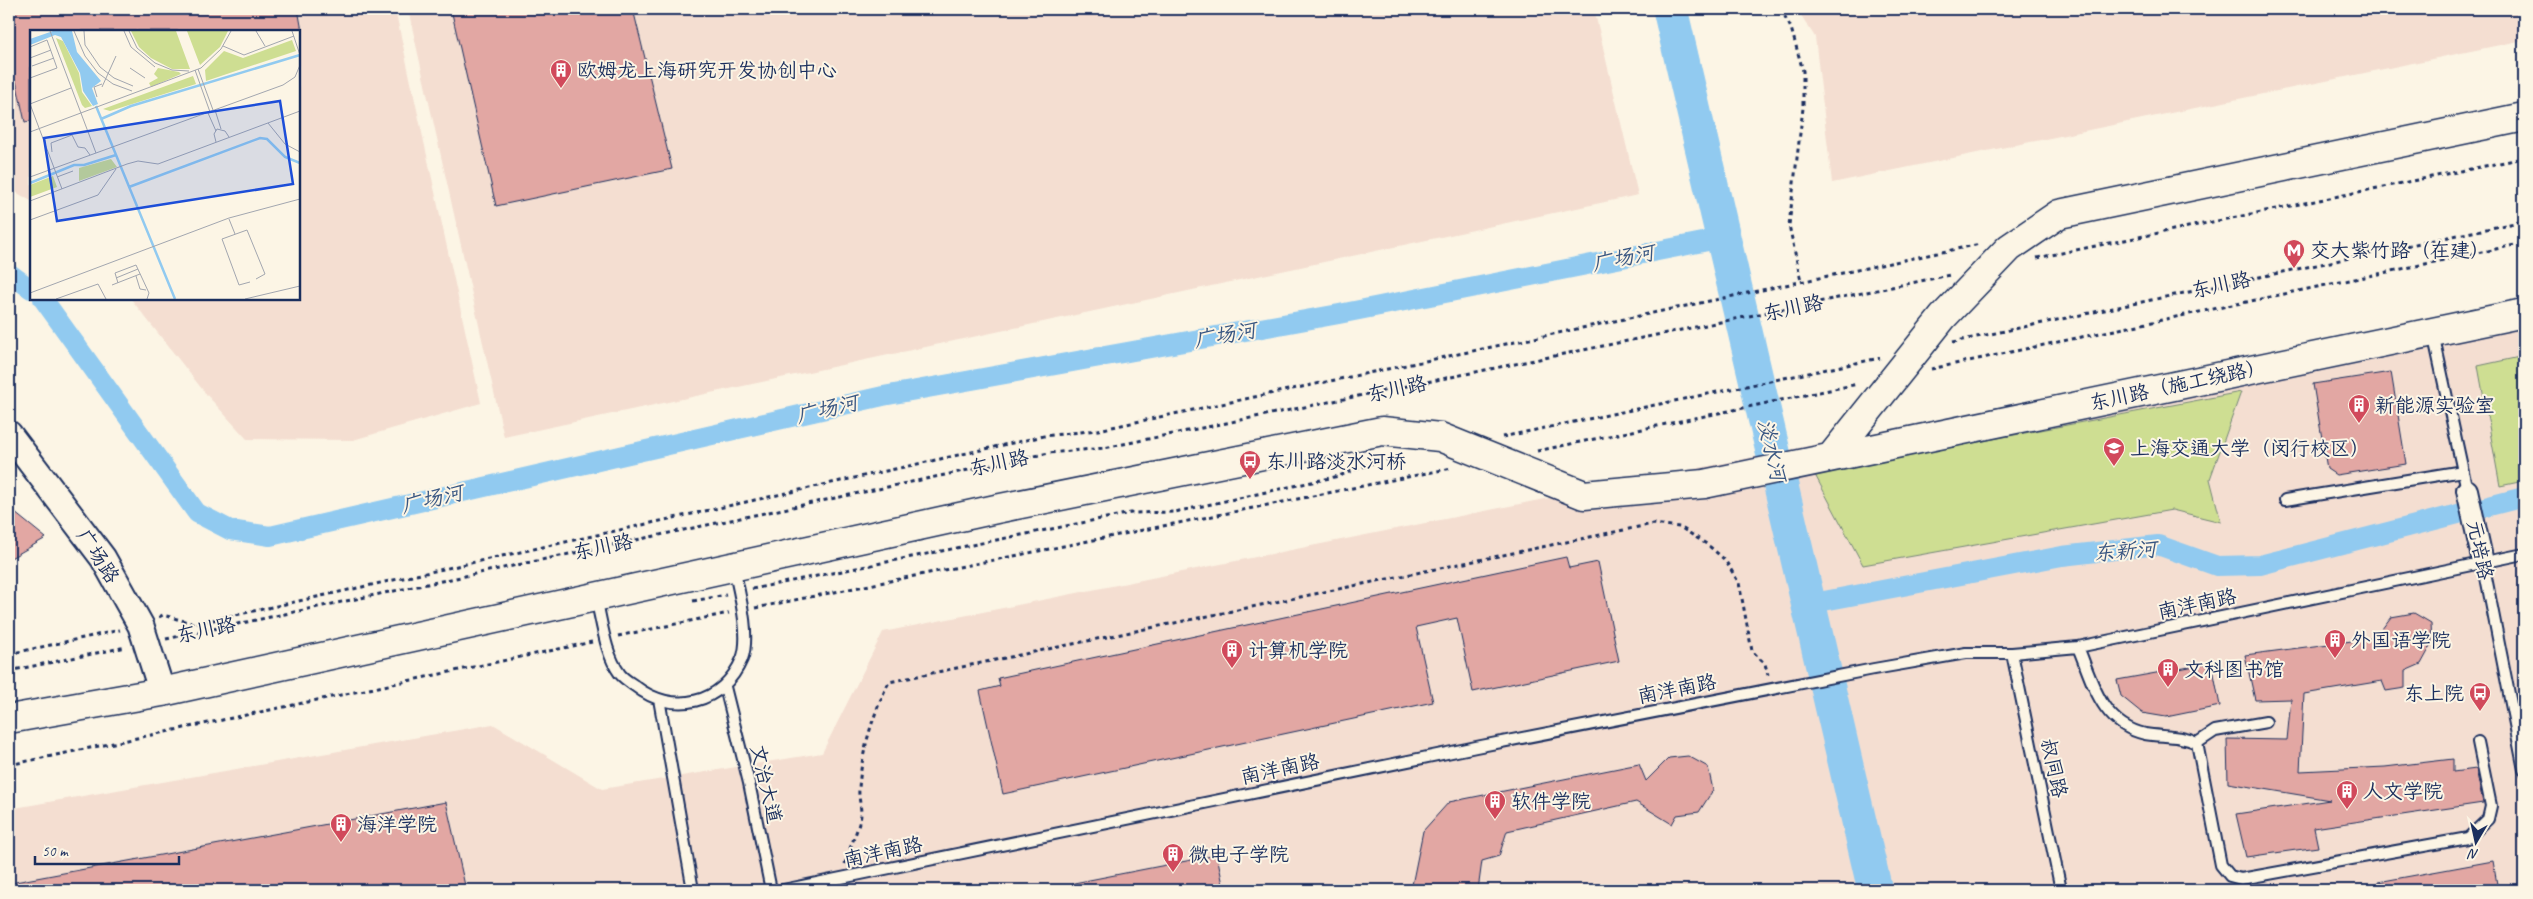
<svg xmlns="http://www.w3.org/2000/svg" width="2533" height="899" viewBox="0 0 2533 899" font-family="Caveat,'LXGW WenKai TC',sans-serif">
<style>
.built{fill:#f4ded1}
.green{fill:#cede92;stroke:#748678}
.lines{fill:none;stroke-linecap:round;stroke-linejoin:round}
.canal{stroke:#91caf0;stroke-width:20}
.river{stroke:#91caf0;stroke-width:35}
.building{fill:#e2a7a3;stroke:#1b2f5e}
.service-casing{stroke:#1b2f5e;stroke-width:14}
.minor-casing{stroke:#1b2f5e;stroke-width:24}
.tertiary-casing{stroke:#1b2f5e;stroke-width:29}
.secondary-casing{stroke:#1b2f5e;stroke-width:31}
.path{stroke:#1b2f5e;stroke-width:3;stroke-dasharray:4 4;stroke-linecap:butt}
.service{stroke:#fcf5e5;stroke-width:10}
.minor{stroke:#fcf5e5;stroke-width:20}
.tertiary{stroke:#fcf5e5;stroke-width:25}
.secondary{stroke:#fcf5e5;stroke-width:28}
.labels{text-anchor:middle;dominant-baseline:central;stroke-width:4;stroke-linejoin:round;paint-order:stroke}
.poi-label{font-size:20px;fill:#1b2f5e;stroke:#fcf5e5;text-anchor:start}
.street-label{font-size:20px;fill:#1b2f5e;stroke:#fcf5e5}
.water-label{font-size:21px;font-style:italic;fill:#385682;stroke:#fcf5e5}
.inset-river{fill:none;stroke:#91caf0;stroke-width:2.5}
.inset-road{fill:none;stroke:#a2a6af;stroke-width:1}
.view{fill:#1d4ed8;fill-opacity:0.15;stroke:#1d4ed8;stroke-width:2.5}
.inset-edge{fill:none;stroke:#1b2f5e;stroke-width:2.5}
</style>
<rect width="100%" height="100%" fill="#fcf5e5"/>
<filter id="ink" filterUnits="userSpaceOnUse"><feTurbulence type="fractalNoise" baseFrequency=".02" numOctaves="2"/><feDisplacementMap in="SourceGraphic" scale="10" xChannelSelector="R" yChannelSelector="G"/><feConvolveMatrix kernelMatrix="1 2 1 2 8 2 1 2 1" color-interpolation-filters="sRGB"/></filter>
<g filter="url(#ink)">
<path class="built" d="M9,9h386l86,394 -128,37 -106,-1 -41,-45 -75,-95h168v-268h-268v170l-22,-13z
M408,9h1186l44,186 -1134,242z
M1797,9h727v31l-692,143 -17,-146z
M2524,302v588h-2515v-81l484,-85 109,65 220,-36 61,-121z"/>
<path class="green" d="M2524,356v125l-24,5 -22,-120z
M2241,392l-31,87 11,43 -49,-12 -309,55 -49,-92z"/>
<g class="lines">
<path class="canal" d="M9,273l22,16
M43,299l154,214 33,17 40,6 613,-140 456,-82 384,-76
M1808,604l254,-48 96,-11 59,21 43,-1 264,-68"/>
<path class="river" d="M1670,9l205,881"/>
</g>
<path class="building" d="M9,9h289l4,22h-271v90l-6,1 -9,-41h-7z
M451,9h182l39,160 -176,37z
M2391,372l15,92 -70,11 -9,-6 -14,-85z
M9,508l37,30 -37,21z
M1566,557l3,11 29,-6 21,99 -146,31 -16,-74 -41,9 17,75 -430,92 -23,-103 20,-5 -2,-8z
M2414,613l17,10 1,21 -11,20 -16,7v17l-19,3 -4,-10 -78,13 -4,77 85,-4 68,-8v13l23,-3 7,34 -169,25 4,19 -72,10 -10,-43 94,-14 -102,-17 -1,-44 60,1 4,-41 -36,1 -10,-45 130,-17 16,-21z
M2212,663l8,43 -54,11 -24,-4 -21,-17 -4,-16z
M1688,756l20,11 5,23 -14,22 -22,3 -5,9 -36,-22 -129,29 -8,25 -17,5 -4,29h-67l12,-59 26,-29 190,-38 7,17 23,-23z
M446,802l20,88h-450l-1,-8z
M1217,855l7,35h-149l-1,-7z
M2493,861l5,29h-120v-8z"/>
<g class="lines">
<g class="service-casing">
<path id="service" d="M2433,333l34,157
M2285,500l178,-29
M2483,562l41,208
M596,598c6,24 9,56 24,76 4,5 11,9 15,12 38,30 88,18 107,-27 9,-23 -3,-67 -8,-91
M2078,647c15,36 23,77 67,87 18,3 35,1 52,9l24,122 9,11 11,3 227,-41 20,-19 3,-13 -13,-64
M2012,653l49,237
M725,687l24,96 22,107
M659,699l34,191
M2197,743l18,-12 51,-9
M783,890l693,-143 398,-78 92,-16h46l66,-6 446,-93"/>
</g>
<g class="minor-casing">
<path id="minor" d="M2467,490l16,72"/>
</g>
<g class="tertiary-casing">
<path id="tertiary" d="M9,434l94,124 38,68 21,66"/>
</g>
<g class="secondary-casing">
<path id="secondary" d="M1831,457l112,-140 66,-69 50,-34 465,-97
M9,719l153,-27 834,-183 386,-78 58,6 144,58 120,-11 820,-171"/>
</g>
<path class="path" d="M1781,9l10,19 12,43v37l-14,117 12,56
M2037,258l487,-100
M1953,342l571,-121
M1931,369l593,-126
M1502,437l378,-79
M1537,451l321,-67
M752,589l379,-76 44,-1 164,-36 36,-14 26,-5
M693,601l33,-6
M755,608l697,-140
M159,617l4,-2 32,9 849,-188 54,-6 882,-186
M618,636l111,-23
M166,639l883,-186 55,-5 846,-173
M9,654l111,-24
M9,671l117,-24
M9,765l583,-123
M845,864c4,-15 11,-29 15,-44 3,-9 -2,-21 -1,-31 2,-35 14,-76 30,-107l764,-158 27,3 28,18 17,15 14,23 13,68 13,13 3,11"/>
<use href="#service" class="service"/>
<use href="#minor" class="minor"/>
<use href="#tertiary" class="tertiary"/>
<use href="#secondary" class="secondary"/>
</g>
</g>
<defs>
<g id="building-pin" transform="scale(1.125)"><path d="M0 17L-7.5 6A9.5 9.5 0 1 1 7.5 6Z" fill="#d1495b" stroke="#fcf5e5"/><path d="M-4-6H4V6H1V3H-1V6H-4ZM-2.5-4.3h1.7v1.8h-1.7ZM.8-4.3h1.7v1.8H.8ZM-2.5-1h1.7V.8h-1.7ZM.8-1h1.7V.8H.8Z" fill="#fff"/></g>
<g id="metro-pin" transform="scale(1.125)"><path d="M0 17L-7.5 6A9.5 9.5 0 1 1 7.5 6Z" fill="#d1495b" stroke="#fcf5e5"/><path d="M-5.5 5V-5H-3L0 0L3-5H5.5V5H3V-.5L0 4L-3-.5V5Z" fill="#fff"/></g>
<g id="university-pin" transform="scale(1.125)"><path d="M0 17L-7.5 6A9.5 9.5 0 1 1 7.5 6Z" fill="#d1495b" stroke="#fcf5e5"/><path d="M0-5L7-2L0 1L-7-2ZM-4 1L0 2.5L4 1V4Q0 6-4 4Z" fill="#fff"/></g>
<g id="bus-pin" transform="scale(1.125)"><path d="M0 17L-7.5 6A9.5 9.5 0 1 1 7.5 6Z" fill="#d1495b" stroke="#fcf5e5"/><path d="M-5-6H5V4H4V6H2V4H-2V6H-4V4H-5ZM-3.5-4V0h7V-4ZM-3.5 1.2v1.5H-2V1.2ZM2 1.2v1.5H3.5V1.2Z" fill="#fff"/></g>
</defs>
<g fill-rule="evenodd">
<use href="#building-pin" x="561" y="70"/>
<use href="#metro-pin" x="2294" y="250"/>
<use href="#building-pin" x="2359" y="405"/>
<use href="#university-pin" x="2114" y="448"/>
<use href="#bus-pin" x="1250" y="461"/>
<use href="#building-pin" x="2335" y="640"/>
<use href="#building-pin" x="1232" y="650"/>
<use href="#building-pin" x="2168" y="669"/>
<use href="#bus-pin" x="2480" y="693"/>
<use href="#building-pin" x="2347" y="791"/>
<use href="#building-pin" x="1495" y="801"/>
<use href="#building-pin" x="341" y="824"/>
<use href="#building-pin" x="1173" y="854"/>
</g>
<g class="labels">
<g class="poi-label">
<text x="577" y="70">欧姆龙上海研究开发协创中心</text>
<text x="2310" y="250">交大紫竹路（在建）</text>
<text x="2375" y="405">新能源实验室</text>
<text x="2130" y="448">上海交通大学（闵行校区）</text>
<text x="1266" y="461">东川路淡水河桥</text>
<text x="2351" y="640">外国语学院</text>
<text x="1248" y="650">计算机学院</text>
<text x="2184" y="669">文科图书馆</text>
<text x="2464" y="693" text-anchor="end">东上院</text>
<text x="2363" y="791">人文学院</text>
<text x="1511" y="801">软件学院</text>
<text x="357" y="824">海洋学院</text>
<text x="1189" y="854">微电子学院</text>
</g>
<g class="street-label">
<text transform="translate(2221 285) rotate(-12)">东川路</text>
<text transform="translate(1793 308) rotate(-12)">东川路</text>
<text transform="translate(2178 385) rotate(-12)">东川路（施工绕路）</text>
<text transform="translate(1397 389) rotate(-12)">东川路</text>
<text transform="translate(999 463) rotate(-12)">东川路</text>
<text transform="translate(603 547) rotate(-12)">东川路</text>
<text transform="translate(2480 550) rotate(78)">元培路</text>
<text transform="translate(98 556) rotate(57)">广场路</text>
<text transform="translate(2197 604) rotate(-12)">南洋南路</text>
<text transform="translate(206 630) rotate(-12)">东川路</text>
<text transform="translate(1677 689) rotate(-11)">南洋南路</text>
<text transform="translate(2054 768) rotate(78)">叔同路</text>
<text transform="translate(1280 769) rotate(-12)">南洋南路</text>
<text transform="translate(766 784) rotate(77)">文治大道</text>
<text transform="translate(883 852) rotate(-12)">南洋南路</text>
</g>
<g class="water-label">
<text transform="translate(1623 258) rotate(-11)">广场河</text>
<text transform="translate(1225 335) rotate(-10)">广场河</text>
<text transform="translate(827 409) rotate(-13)">广场河</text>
<text transform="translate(1772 450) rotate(77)">淡水河</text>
<text transform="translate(432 499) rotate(-13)">广场河</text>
<text transform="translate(2125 551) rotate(-4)">东新河</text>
</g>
</g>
<g transform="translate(30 30)">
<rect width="270" height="270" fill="#fcf5e5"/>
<path d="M101,1h45l14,38h-18l-21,-11 -12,-11zM157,1h41l-8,16 -20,18zM26,8l7,3 16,32 3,19 10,14 -7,2 -3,-3zM262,10l4,11 -90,30 -1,-11 19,-19 19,7zM128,38l21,4 2,2 -30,13 -2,-4 9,-5 -4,-4zM163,46l3,8 -86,27 -7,-2zM81,129l6,8 -38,14v-13zM23,146l4,11 -27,10v-12z" fill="#cede92"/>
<path d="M23,1h19l5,21 24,29 -9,7 6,16 -5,2 -10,-15 -3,-18 -19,-36 -6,-2 -25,10v-6z" fill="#91caf0"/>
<path class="inset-river" d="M66,76l79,193M71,89l30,-13 169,-51M0,153l44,-18h10l32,-10M99,157l131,-49 7,1 18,18 15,6"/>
<path class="inset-road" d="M20,1l46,122M44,1l11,25 13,17 15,11 19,7M54,1l1,14 15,22 14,11 19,8M94,1l7,16 24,20M99,1l8,17 18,15 17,7 17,1M226,1l9,15M262,1l8,24M193,16l21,9 50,-19M0,17l17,-7 10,28 -27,10M0,28l21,-8M2,36l22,-8M100,38l15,10M168,39l15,41M165,40l15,42M72,57l14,-31M67,67l-3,-10 8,-3M0,74l32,85M0,74l41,-16M185,80l6,19M178,83l8,18M238,93l17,21 15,8M0,102l171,-64 20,-19 10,-18M186,112l-2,-8 3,-5 8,2 4,6M22,122l-1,-9 21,-8 6,12 7,1 5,7M0,147l253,-92 12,-8 5,-12M27,147l16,-6M0,171l97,-37 11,-3 20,3 142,-53M199,189l6,15M0,190l68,-25 18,-26M106,246l4,13 6,1M86,248l22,-9M220,252l-11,3 -17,-46 25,-9 18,44 -9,5M88,253l-3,-10 21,-8 13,28 -2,6M82,255l28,-11M0,263l199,-75 71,-19M26,269l42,-15 8,15M215,269l55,-13"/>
<path class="view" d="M250,71l13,83 -236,37 -13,-83z"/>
<rect width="270" height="270" class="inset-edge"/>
</g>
<rect width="2533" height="899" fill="none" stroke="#fcf5e5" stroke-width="30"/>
<rect x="15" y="15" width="2503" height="869" fill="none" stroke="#1b2f5e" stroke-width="2" filter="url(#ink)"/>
<g transform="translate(2476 842) rotate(189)" stroke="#fcf5e5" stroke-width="4" paint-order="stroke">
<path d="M0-4L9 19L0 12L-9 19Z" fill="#1b2f5e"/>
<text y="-8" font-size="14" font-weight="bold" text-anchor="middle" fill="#1b2f5e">N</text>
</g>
<path d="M35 856v8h144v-8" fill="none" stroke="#1b2f5e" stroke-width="2.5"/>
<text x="42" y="856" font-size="15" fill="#1b2f5e" stroke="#fcf5e5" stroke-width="4" paint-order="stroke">50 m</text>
</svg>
